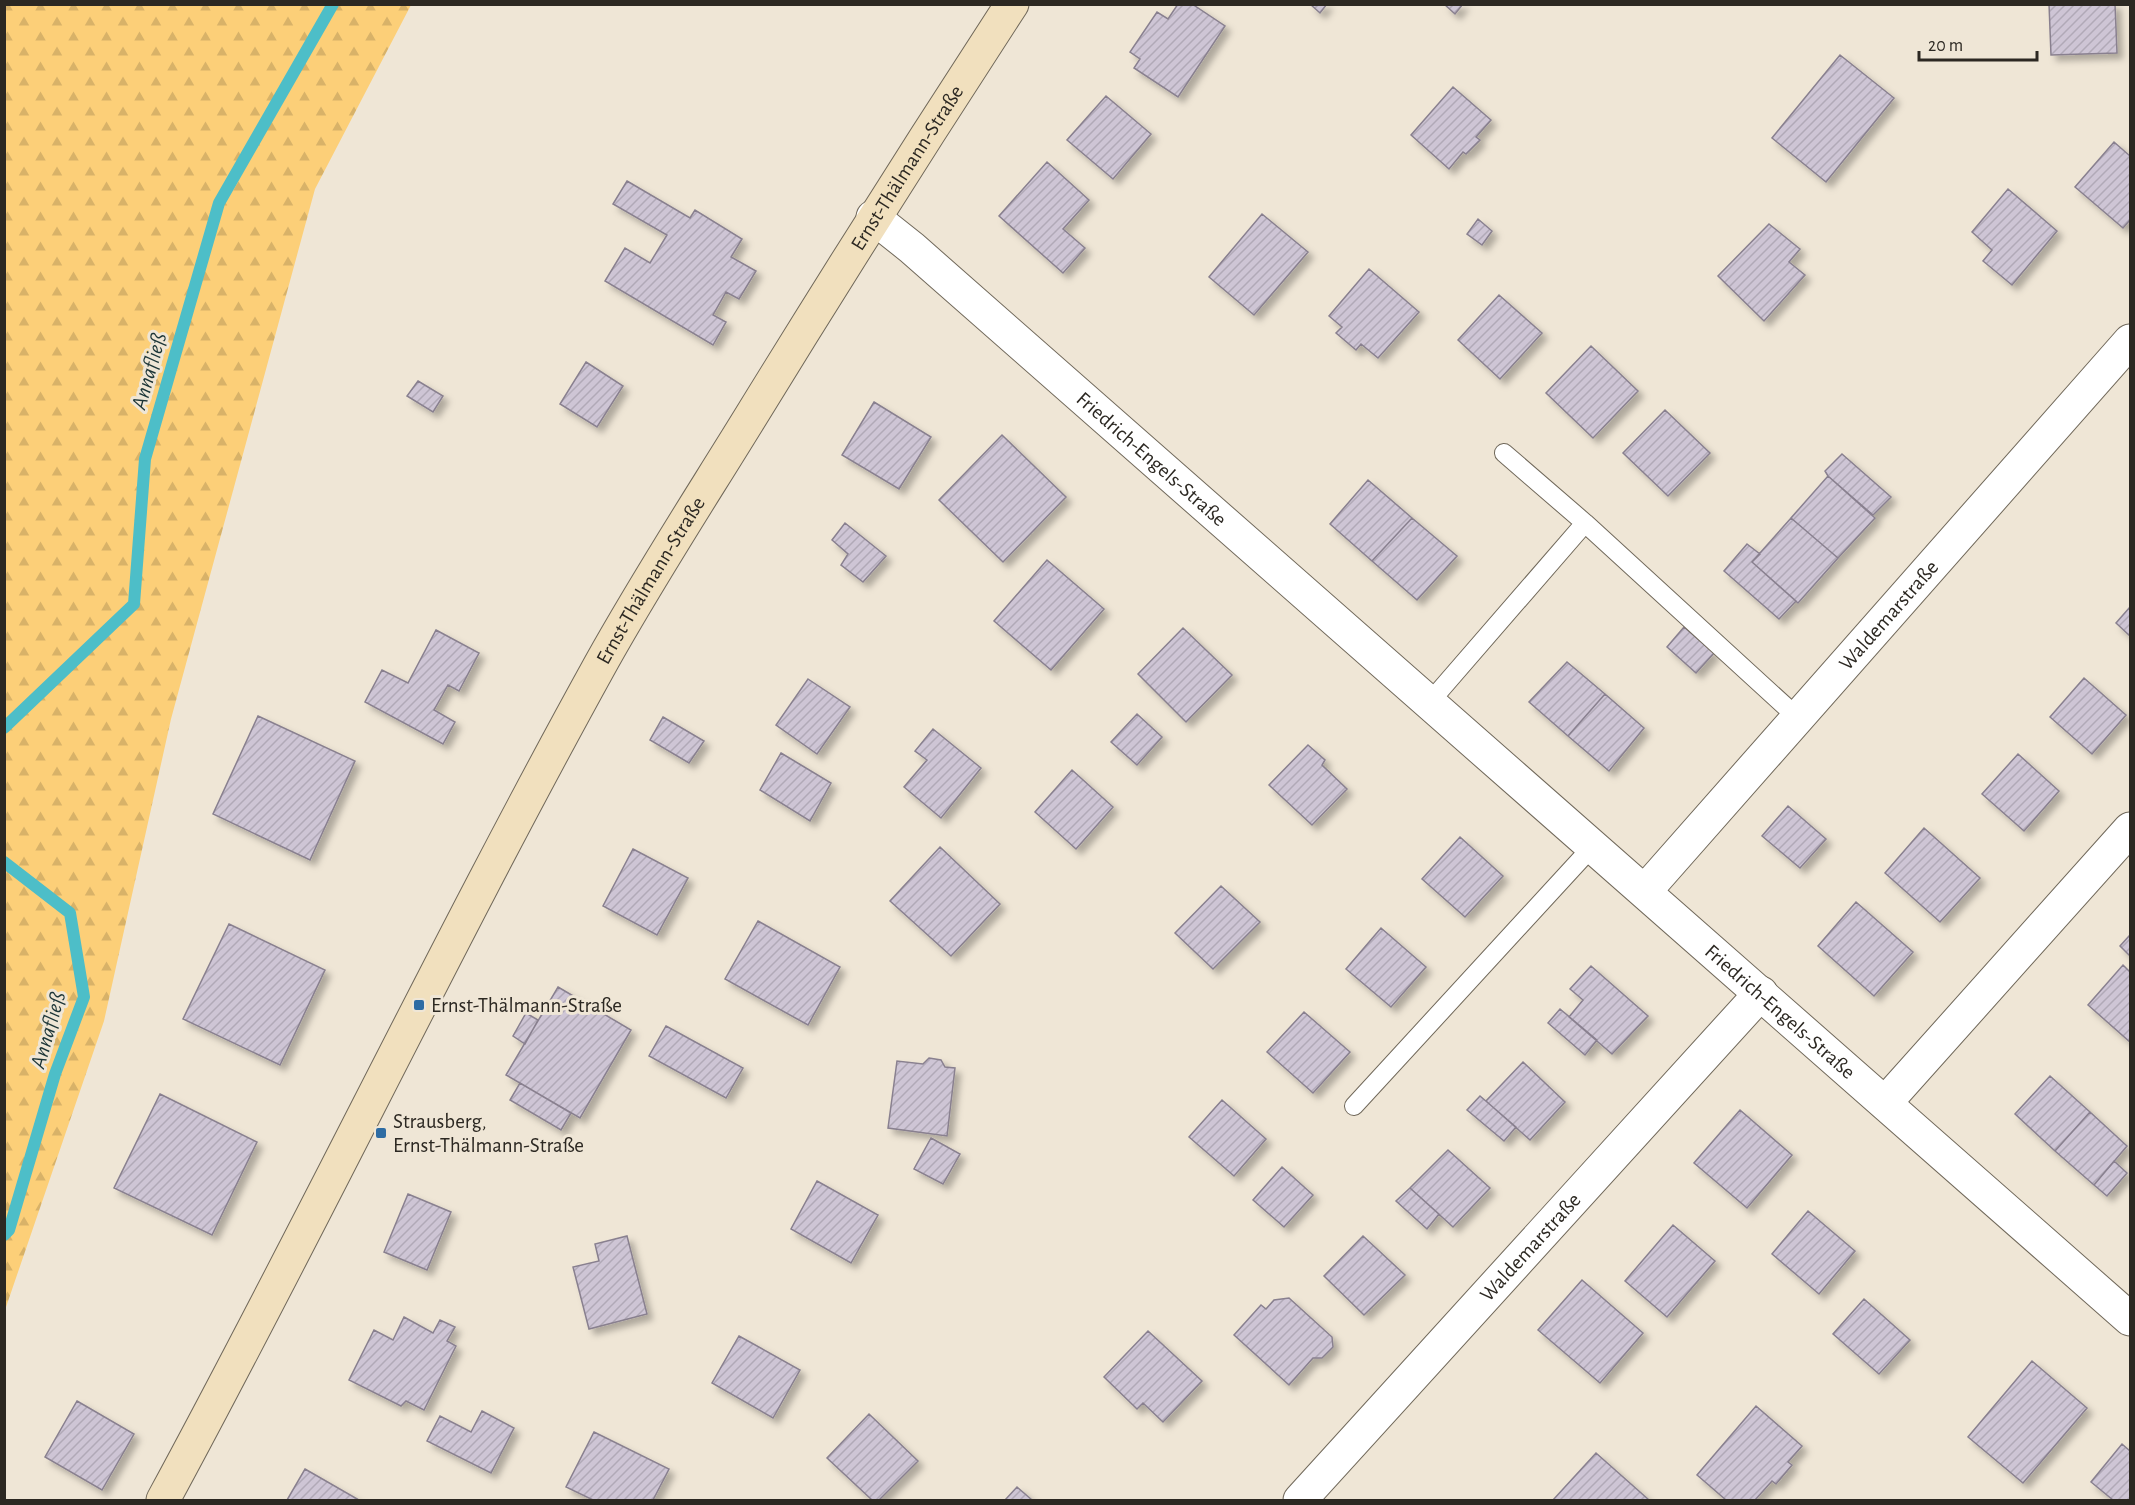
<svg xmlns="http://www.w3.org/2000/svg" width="2135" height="1505" viewBox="0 0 2135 1505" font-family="'Alegreya Sans',sans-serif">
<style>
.forest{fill:url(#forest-firs)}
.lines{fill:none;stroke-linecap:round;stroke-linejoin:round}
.stream{stroke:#4dbec8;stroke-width:12}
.building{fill:url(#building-hatch);stroke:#89808f;stroke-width:1.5;filter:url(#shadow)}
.lane-casing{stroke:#70685a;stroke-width:20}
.street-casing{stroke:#70685a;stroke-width:35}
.secondary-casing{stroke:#70685a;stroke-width:35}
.lane{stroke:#fff;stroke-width:18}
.street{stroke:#fff;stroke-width:33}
.secondary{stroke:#f1e0be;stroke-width:33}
.poi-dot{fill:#2e6ca3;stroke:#efe6d6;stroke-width:2}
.labels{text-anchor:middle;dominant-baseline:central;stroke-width:6;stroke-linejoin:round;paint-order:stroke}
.street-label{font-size:21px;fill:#2c2822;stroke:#efe6d6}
.poi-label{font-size:21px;fill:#2c2822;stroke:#efe6d6;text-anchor:start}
.water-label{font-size:22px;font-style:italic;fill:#1b3436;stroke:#efe6d6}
</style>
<defs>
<pattern id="forest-firs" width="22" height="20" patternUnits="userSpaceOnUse" patternTransform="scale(1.5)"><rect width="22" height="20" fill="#fccf78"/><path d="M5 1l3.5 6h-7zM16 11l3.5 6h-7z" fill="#d8b268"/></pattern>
<pattern id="building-hatch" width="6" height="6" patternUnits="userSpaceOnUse" patternTransform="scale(1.5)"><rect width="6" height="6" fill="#cec5d5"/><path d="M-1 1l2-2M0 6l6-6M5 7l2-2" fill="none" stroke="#b1a9b7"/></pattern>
<filter id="shadow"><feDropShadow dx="5.5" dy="5.5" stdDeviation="3" flood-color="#0004"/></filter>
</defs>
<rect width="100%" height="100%" fill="#efe6d6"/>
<path class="forest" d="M5,4l406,1 -96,184 -144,530 -67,302 -99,289z"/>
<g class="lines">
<path class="stream" d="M4,728l130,-124 11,-145 74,-256 114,-199
M4,862l66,51 14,84 -29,77 -46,156 -5,5"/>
</g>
<path class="building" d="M1178,4h14l33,22 -47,71 -44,-29 6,-9 -10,-7 27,-40 11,7z
M1310,4h17l-7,9z
M1444,4h19l-8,10z
M2049,4h66l2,49 -66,2z
M1840,55l54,43 -68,84 -54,-44z
M1453,87l38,33 -15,17 4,3 -14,14 -3,-2 -14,17 -38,-34z
M1106,96l45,38 -38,45 -46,-39z
M2114,142l16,14v64l-7,8 -48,-41z
M1047,162l42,38 -26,29 22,19 -22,25 -64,-57z
M627,181l63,37 5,-8 47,29 -11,18 25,14 -17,28 -13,-7 -13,23 13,7 -13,23 -108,-64 20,-33 25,15 17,-28 -54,-31z
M2008,189l49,42 -45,54 -29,-24 9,-11 -20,-18z
M1262,214l46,38 -54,63 -45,-38z
M1478,219l14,12 -10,14 -15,-11z
M1769,224l31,25 -11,13 16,13 -41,46 -46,-45z
M1369,269l50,43 -41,46 -17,-14 -5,6 -20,-17 6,-6 -13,-11z
M1499,295l43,38 -42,46 -42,-39z
M1591,346l47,45 -45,47 -47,-45z
M586,362l37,24 -26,41 -37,-23z
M418,381l25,15 -10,16 -26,-16z
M874,402l57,35 -32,52 -57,-34z
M1665,410l45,43 -42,43 -45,-43z
M1002,435l64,62 -63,65 -64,-62z
M1842,454l49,43 -18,18 -45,-39 -3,-5z
M1828,476l47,42 -37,40 -47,-40z
M1368,480l44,38 -40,43 -42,-37z
M1412,518l45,38 -40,44 -45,-39z
M1791,518l47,40 -40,45 -46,-41z
M845,523l41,33 -23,26 -22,-17 7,-11 -16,-14z
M1747,544l13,10 -8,8 44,39 -17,18 -55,-48z
M1047,560l57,49 -53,61 -57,-49z
M2130,607v29l-14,-13z
M1684,627l30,26 -18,20 -29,-26z
M1183,628l49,47 -46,47 -48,-48z
M436,630l43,23 -20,38 -11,-6 -14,25 21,12 -12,22 -78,-42 17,-32 26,13z
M1567,662l38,32 -37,42 -39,-34z
M2084,678l42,37 -34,39 -42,-37z
M808,679l42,28 -33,47 -41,-29z
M1605,694l39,34 -35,43 -41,-35z
M1137,714l25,23 -25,28 -26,-23z
M258,716l97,45 -45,99 -97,-46z
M663,717l41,24 -15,22 -39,-23z
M933,729l48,39 -40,50 -37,-31 23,-27 -12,-9z
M1308,745l17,15 -3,5 25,24 -35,36 -43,-40z
M781,753l50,30 -21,38 -50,-31z
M2018,754l41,37 -35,40 -42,-37z
M1072,770l41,37 -37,42 -41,-37z
M1788,806l38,33 -26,29 -38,-32z
M1924,828l56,50 -40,44 -55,-49z
M1460,837l43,39 -38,41 -43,-38z
M940,847l60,57 -49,52 -61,-55z
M633,849l55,29 -31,57 -54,-29z
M1221,886l39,36 -47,47 -38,-36z
M1856,902l57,50 -39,44 -56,-50z
M758,921l82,46 -32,58 -83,-46z
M229,924l96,46 -45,95 -97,-46z
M1381,928l45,39 -35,40 -45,-38z
M2130,935v21l-10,-10z
M2123,965l7,7v70l-42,-37z
M1591,966l57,50 -36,38 -43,-37 14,-17 -13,-11z
M558,987l73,43 -51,88 -74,-43z
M1560,1009l37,31 -12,15 -37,-32z
M1304,1012l46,40 -37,41 -46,-41z
M526,1013l12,7 -13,24 -12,-8z
M666,1026l77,42 -17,30 -77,-42z
M929,1058l12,2 4,7 10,1 -8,68 -59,-8 9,-67 26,3z
M1523,1062l42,40 -35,38 -44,-39z
M2050,1076l40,36 -35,39 -40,-37z
M520,1083l51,30 -10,17 -51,-30z
M160,1094l97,48 -45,93 -98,-47z
M1480,1096l36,31 -12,14 -37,-31z
M1222,1100l44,39 -32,37 -45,-39z
M1740,1110l52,45 -45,53 -53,-45z
M2090,1112l37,34 -33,39 -39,-34z
M931,1138l29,16 -17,30 -29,-15z
M1448,1150l42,38 -37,39 -43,-39z
M2114,1161l13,12 -20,23 -13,-11z
M1282,1167l31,28 -29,32 -31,-27z
M817,1181l61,34 -27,48 -60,-34z
M1410,1188l29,26 -12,15 -31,-28z
M408,1194l43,18 -24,58 -43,-18z
M1808,1211l47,40 -36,43 -47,-40z
M1673,1225l42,36 -48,56 -42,-36z
M627,1236l20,78 -58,15 -16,-62 26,-6 -4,-17z
M1363,1236l42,39 -41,40 -40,-39z
M1582,1280l61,53 -43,50 -62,-53z
M1289,1298l43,39 1,10 -11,11h-9l-24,27 -55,-50 27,-30 5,4 8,-9z
M1864,1299l46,41 -31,34 -46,-40z
M404,1317l29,16 7,-13 15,7 -8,14 9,5 -32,64 -18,-9 -5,5 -52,-26 25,-50 19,10z
M1148,1331l54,50 -39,41 -20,-19 -6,6 -33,-32z
M739,1336l61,34 -27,48 -61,-35z
M2032,1361l55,47 -64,75 -55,-46z
M77,1401l57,33 -32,56 -57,-33z
M1756,1406l46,40 -14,16 4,3 -16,19 -4,-3 -17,19h-29l-29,-25z
M482,1411l32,17 -23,45 -64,-32 13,-25 31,16z
M869,1414l49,47 -39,39h-7l-45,-42z
M594,1432l75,37 -16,31h-60l-27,-13z
M2122,1444l8,7v49h-17l-22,-18z
M1596,1453l53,47h-96z
M305,1469l54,31h-72z
M1017,1487l15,13h-27z"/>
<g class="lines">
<g class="lane-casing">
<path id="lane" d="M1504,453l81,70 212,194
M1429,703l156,-180
M1354,1106l238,-259"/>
</g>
<g class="street-casing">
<g id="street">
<path id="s1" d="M873,217l39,31 1218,1071"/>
<path id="s2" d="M1645,891l485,-550"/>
<path d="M1885,1103l245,-274"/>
<path id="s3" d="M1300,1500l461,-507"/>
</g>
</g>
<g class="secondary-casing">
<g id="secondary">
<path id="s4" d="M163,1500c150,-276 285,-560 437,-835 46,-83 98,-163 148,-244 86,-140 174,-279 264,-417"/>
</g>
</g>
<use href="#lane" class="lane"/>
<use href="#street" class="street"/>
<use href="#secondary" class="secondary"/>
</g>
<g class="poi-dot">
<rect x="413" y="999" width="12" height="12" rx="3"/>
<rect x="375" y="1127" width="12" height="12" rx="3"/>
</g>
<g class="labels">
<g class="street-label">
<text stroke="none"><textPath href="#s4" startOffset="1527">Ernst-Thälmann-Straße</textPath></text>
<text stroke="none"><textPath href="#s1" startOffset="369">Friedrich-Engels-Straße</textPath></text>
<text stroke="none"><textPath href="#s4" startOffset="1041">Ernst-Thälmann-Straße</textPath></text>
<text stroke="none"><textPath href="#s2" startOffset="368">Waldemarstraße</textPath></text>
<text stroke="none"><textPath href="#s1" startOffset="1206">Friedrich-Engels-Straße</textPath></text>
<text stroke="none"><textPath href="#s3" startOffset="342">Waldemarstraße</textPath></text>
</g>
<g class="poi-label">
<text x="431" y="1005">Ernst-Thälmann-Straße</text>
<text x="393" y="1121">Strausberg,<tspan x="393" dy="24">Ernst-Thälmann-Straße</tspan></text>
</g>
<g class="water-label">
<text transform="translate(149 371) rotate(-74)">Annafließ</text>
<text transform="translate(48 1030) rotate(-74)">Annafließ</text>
</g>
</g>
<rect width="2135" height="1505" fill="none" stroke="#2c2822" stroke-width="12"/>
<path d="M1919 51v9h118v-9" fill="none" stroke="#2c2822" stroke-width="3"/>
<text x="1928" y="51" font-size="18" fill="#2c2822" stroke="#efe6d6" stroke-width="4.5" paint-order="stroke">20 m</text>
</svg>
